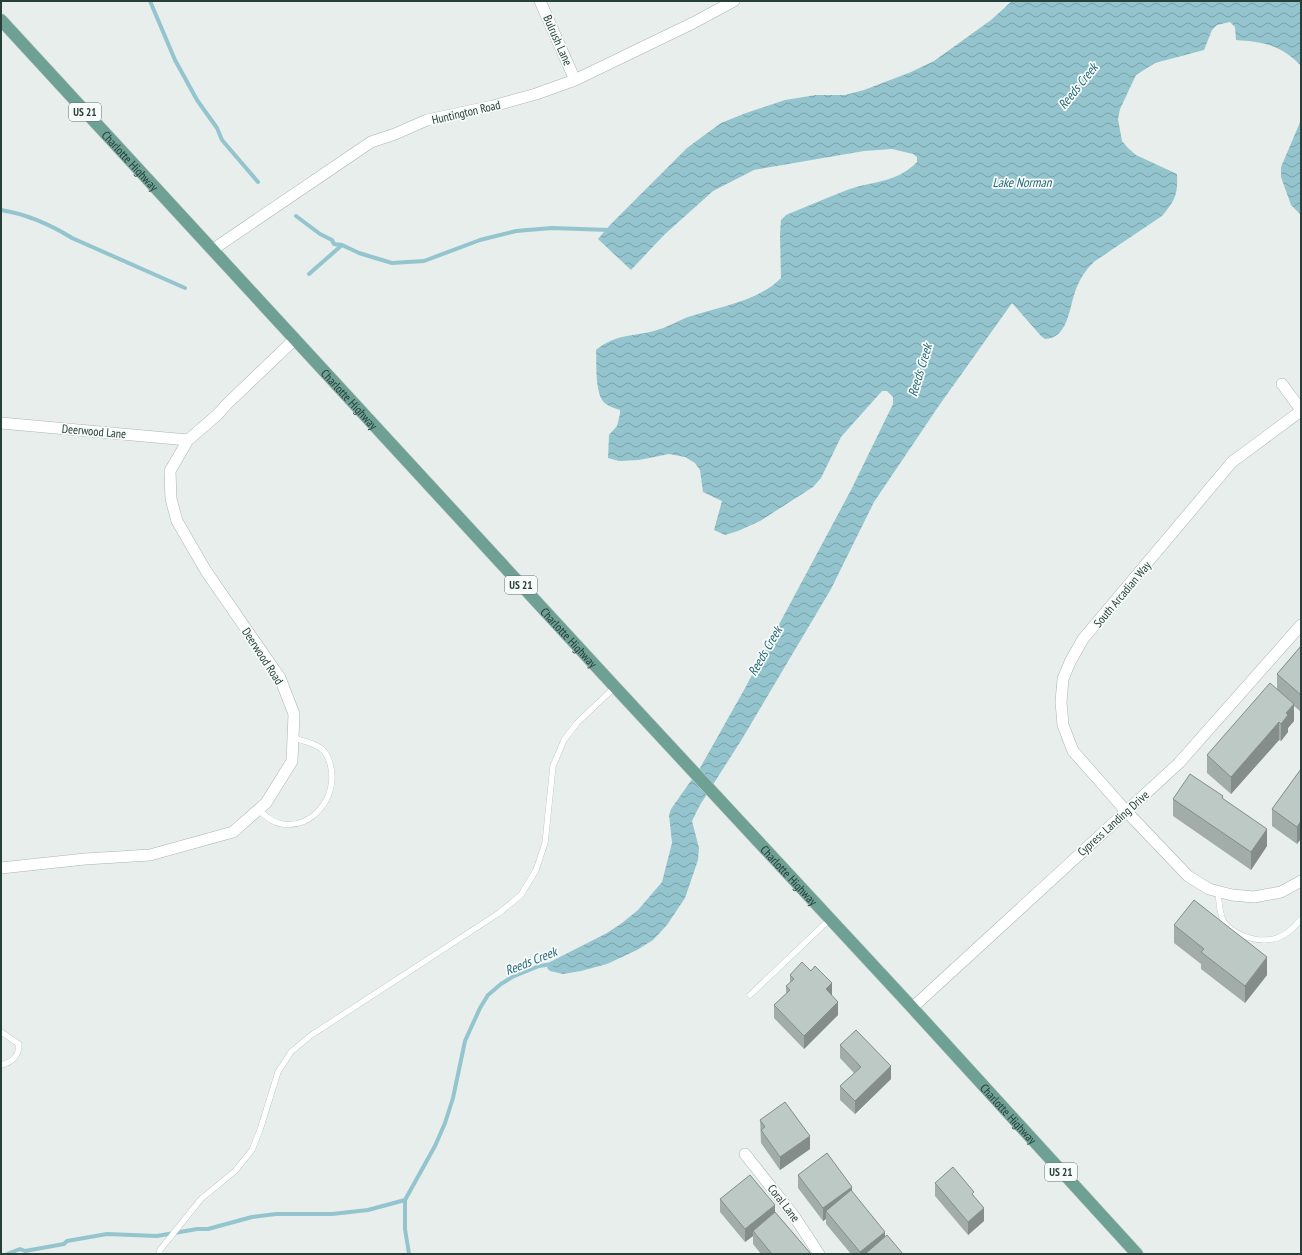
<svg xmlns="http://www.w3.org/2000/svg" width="1302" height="1255" viewBox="0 0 1302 1255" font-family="'PT Sans Narrow',sans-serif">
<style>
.water{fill:url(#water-waves)}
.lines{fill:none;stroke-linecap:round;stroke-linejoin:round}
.stream{stroke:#94c5ce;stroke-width:4}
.service-casing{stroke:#a9b6b2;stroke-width:6}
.minor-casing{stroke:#a9b6b2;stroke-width:12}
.primary-casing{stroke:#c2c9c8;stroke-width:13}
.service{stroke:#fff;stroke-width:5.5}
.minor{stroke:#fff;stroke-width:11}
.primary{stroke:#6fa094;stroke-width:12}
.wall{fill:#a2ada9}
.shaded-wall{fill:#848d89}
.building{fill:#bcc9c4;stroke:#848d89}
.labels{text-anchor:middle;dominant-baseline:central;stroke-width:3.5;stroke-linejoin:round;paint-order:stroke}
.shield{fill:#f7fbf9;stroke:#657773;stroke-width:1}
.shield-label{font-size:11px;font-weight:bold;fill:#263f39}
.street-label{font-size:12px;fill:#263f39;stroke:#f7fbf9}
.water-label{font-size:13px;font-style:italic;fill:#246978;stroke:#f7fbf9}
</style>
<defs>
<pattern id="water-waves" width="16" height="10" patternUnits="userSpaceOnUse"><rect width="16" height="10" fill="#94c5ce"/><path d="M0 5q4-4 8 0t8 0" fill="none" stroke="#79a1a8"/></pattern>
</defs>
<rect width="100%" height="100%" fill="#e7eeeb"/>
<path class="water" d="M1012,1h289v65c-20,-21 -37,-24 -65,-26l-1,-13 -5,-5 -13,3 -5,5 -8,20 -49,13 -19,12 -16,34 -2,10 4,22 6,7 8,7 41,19c1,21 -2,26 -15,42l-67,45c-9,8 -16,19 -20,31 -6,17 -7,46 -30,47l-4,-3 -29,-33 -74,104 -64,95 -43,87 -89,150 -42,66 -8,16 7,27 -1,12 -13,38 -18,27 -14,15 -16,10 -30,14 -26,7 -18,3 -13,-3 -3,-3 3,-6 57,-29 15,-10 16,-13 24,-28 10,-39 -3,-28 2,-6 29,-41 44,-78 107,-200 42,-86v-7l-6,-6h-5l-41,46 -20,41 -8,9 -53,34 -22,10 -13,4 -11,-5 8,-29 -19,-9 -3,-22 -5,-7 -10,-6 -16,-3 -30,6 -20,1 -11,-3 1,-23 8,-9 3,-12v-4c-5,-2 -10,-3 -14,-6 -12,-8 -9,-41 -10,-54 20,-17 39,-13 61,-20 11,-3 21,-9 31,-13 30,-10 71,-16 93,-39l-1,-44 1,-14 5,-5c20,-8 40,-17 61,-25 25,-9 50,-7 70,-28v-5l-4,-3 -21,-5 -28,2 -110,19 -41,21 -49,44 -33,35 -33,-31 12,-14 77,-77 34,-25 25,-10 39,-13 31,-5h29l19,-5 47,-18 23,-11 18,-13 39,-28z
M1301,120v95l-10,-10 -10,-28v-10z"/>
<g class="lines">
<path class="stream" d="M150,1l25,59 22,40 20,28 5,12 36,42
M1,210c25,4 50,15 71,28l113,50
M296,216l24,18 12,6 2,4 8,1 17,8 33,10 32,-2 56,-21 36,-9 36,-3 57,2
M309,274l33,-29
M7,1254l13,-5 5,2 39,-7 3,-3 40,-7 50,2 40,-7h11l44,-12 24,-3h56l36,-4 37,-10
M409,1254l-4,-25v-29l30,-54 10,-23 8,-25 12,-57 15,-33 8,-13 13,-11 11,-7 27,-11 13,-2"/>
<g class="service-casing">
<path id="service" d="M258,810c8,6 15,13 24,14 31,5 55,-27 49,-56 -1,-6 -3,-12 -7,-17 -8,-8 -21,-10 -31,-13
M1218,891c1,11 1,22 6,31 5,7 12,11 20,14 24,9 42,3 57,-17
M750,995l80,-76
M1,1032l18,12c0,12 -6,18 -18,21
M159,1254l1,-4 41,-51 34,-28 17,-21 8,-20 18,-58 13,-20 19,-16 189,-123 22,-18 15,-25 9,-27 8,-77 11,-26 13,-17 38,-36"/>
</g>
<g class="minor-casing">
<path id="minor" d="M540,1l35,79
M212,250l159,-108 24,-8 32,-14 66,-14 43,-12 39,-14 118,-57 41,-22
M1282,384l19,26
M1301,411l-69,51 -149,177 -13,23 -7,17 -2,23 2,23 10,26 53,60 62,65 21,13 23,6 22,2 27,-5 20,-11
M1,423l187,17
M1,868l84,-9 65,-4 83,-23 33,-29 26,-42 2,-47 -14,-36 -74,-107 -29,-50 -6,-22 -1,-28 18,-31 29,-25 11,-12 67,-64
M912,1008l267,-245 122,-138
M745,1154l49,62 25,38"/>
</g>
<g class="primary-casing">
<g id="primary">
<path id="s1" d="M1,20l614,667 293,316 229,251"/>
</g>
</g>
<use href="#service" class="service"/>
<use href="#minor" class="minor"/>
<use href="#primary" class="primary"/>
</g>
<path class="wall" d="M1301,646v66l-7,-6v15l-6,7v4l-7,9 -2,-1 -48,54 -24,-21v-18l70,-66v-15z
M1301,769l-4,75 -25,-18v-17z
M1173,799h50l44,47 -16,24 -78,-54z
M1174,925l93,50 -22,28 -44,-34v-5l-27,-21z
M790,975l42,21 6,19 -34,34 -30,-31v-13l12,-11v-8l4,-3z
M840,1045l51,34 -36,35 -15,-14v-14l14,-13 -14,-15z
M760,1120l50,29 -30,21 -19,-27z
M798,1175l54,16 33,46 18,17h-52l-25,-30v-5l-3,2 -25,-33z
M935,1183l39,13 10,25 -16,14 -33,-39z
M720,1199l55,13 36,42h-50l-8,-10v-8l-8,6 -25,-30z"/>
<path class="shaded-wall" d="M1294,704v17l-6,7v4l-7,9v-17l5,-11z
M1279,722v18l-48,54v-17z
M1301,821v18l-4,5v-17z
M1267,829v17l-16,24v-18z
M1267,957v18l-22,28v-17z
M832,983v13l-6,-7z
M838,1002v13l-34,34v-13z
M891,1066v13l-36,35v-13z
M810,1136v13l-30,21v-13z
M852,1187v13l-26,11v8l-3,2v-13z
M775,1205v14l-22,12v5l-8,6v-13z
M984,1208v13l-16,14v-13z
M885,1232v13l-11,9h-14v-2z"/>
<path class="building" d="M1301,646v49l-24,-21z
M1270,683l24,21 -8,9 2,2 -7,9 -2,-2 -48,55 -24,-22z
M1301,769v52l-4,6 -25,-18z
M1190,774l33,22 -1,2 45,31 -16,23 -78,-53z
M1194,900l73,57 -22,29 -44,-34 3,-3 -30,-24z
M802,962l9,9 4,-5 17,17 -6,6 12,13 -34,34 -30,-31 16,-15 -4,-4 8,-7 -4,-4z
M856,1030l35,36 -36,35 -15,-15 21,-19 -21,-22z
M785,1102l25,34 -30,21 -19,-27 4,-3 -5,-7z
M827,1153l25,34 -29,21 -25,-33z
M953,1167l21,25 -2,2 12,14 -16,14 -33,-39z
M750,1175l25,30 -30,24 -25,-30z
M851,1190l34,42 -25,20 -34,-41z
M775,1212l36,42h-39l-19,-23z
M887,1235l16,19h-38z"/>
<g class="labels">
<g class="shield">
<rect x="69" y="103" width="32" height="18" rx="3"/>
<rect x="505" y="576" width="32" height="18" rx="3"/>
<rect x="1045" y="1163" width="32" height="18" rx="3"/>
</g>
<g class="shield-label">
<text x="85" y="112">US 21</text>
<text x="521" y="585">US 21</text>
<text x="1061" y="1172">US 21</text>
</g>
<g class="street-label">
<text transform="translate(558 40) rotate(66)">Bulrush Lane</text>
<text transform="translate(466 112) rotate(-13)">Huntington Road</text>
<text stroke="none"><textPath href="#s1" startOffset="191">Charlotte Highway</textPath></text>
<text stroke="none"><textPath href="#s1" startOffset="515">Charlotte Highway</textPath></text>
<text transform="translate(94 431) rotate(5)">Deerwood Lane</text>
<text transform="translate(1122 594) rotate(-50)">South Arcadian Way</text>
<text stroke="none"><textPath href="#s1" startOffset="839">Charlotte Highway</textPath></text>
<text transform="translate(263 656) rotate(57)">Deerwood Road</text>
<text transform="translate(1113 823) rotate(-42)">Cypress Landing Drive</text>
<text stroke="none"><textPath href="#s1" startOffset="1163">Charlotte Highway</textPath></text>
<text stroke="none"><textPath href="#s1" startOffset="1487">Charlotte Highway</textPath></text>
<text transform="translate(784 1203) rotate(52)">Coral Lane</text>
</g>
<g class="water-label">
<text transform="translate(1078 86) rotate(-51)">Reeds Creek</text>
<text x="1022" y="182">Lake Norman</text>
<text transform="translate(920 370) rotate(-73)">Reeds Creek</text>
<text transform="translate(765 651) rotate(-60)">Reeds Creek</text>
<text transform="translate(531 961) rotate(-22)">Reeds Creek</text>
</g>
</g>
<rect width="1302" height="1255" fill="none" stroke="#263f39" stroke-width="4"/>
</svg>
